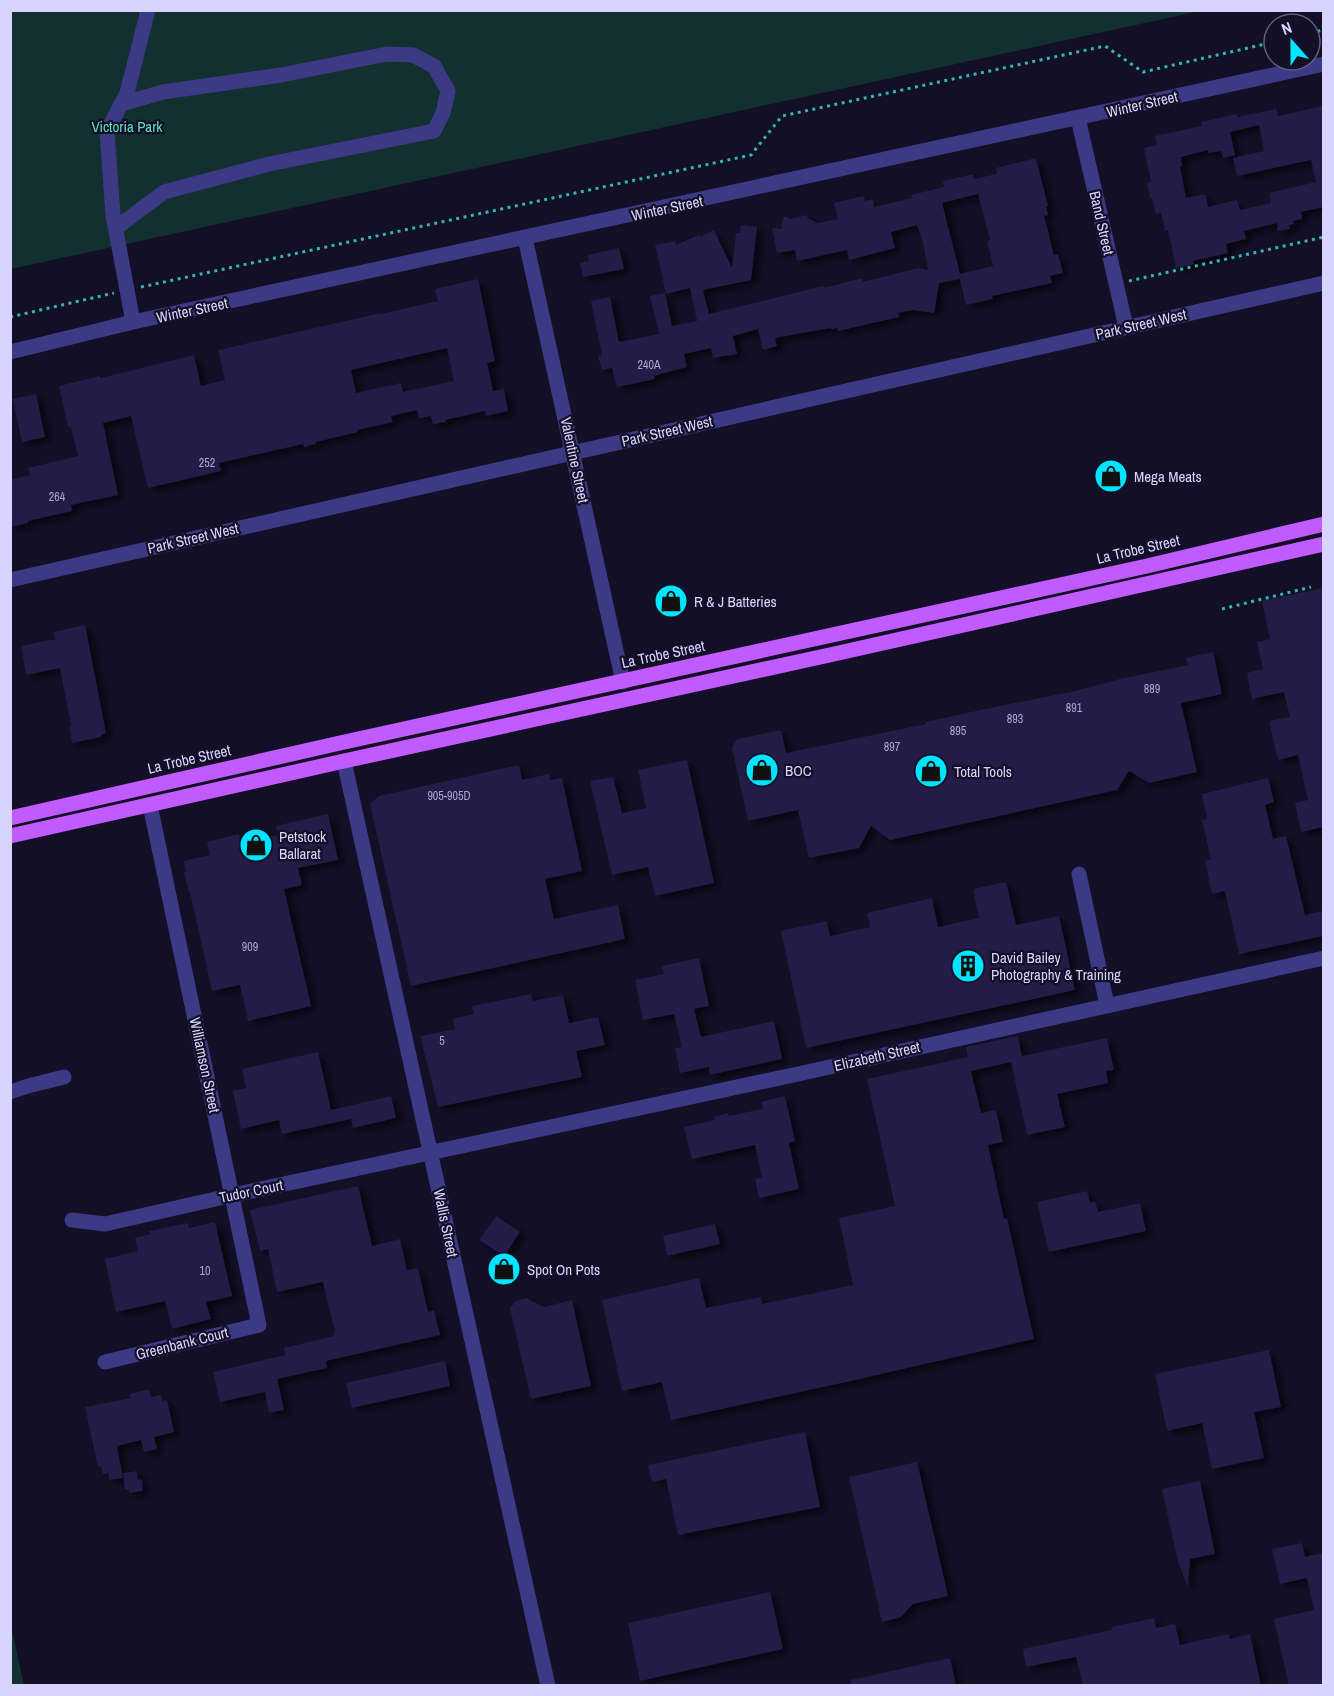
<svg xmlns="http://www.w3.org/2000/svg" width="1334" height="1696" viewBox="0 0 1334 1696" font-family="'Archivo Narrow',sans-serif">
<style>
.green{fill:#12302f}
.building{fill:#241b47;fill-rule:evenodd;filter:url(#shadow)}
.lines{fill:none;stroke-linecap:round;stroke-linejoin:round}
.path{stroke:#2fb8b0;stroke-width:3;stroke-dasharray:3 4.5;stroke-linecap:butt}
.minor{stroke:#3d3a85;stroke-width:15}
.major{stroke:#c25bff;stroke-width:15}
.labels{text-anchor:middle;dominant-baseline:central;stroke-width:4.5;stroke-linejoin:round;paint-order:stroke}
.number-label{font-size:12px;fill:#aca6d1}
.street-label{font-size:15px;fill:#d9d4ff;stroke:#130f26}
.park-label{font-size:15px;fill:#5fe0c0;stroke:#130f26}
.poi-label{font-size:15px;fill:#d9d4ff;stroke:#130f26;text-anchor:start}
</style>
<defs>
<filter id="shadow"><feDropShadow dx="6" dy="4" stdDeviation="3" flood-color="#0009"/></filter>
</defs>
<rect width="100%" height="100%" fill="#130f26"/>
<path class="green" d="M11,10l1189,1 -1189,258z
M11,1626l13,59h-13z"/>
<path class="building" d="M1323,106v101l-22,5 1,7 -9,2 1,3 -5,1 1,4 -12,2 -1,-8 -33,8 2,8 -20,5 2,9 -35,8 1,3 -18,4 -8,-38 -3,1 -4,-18 -5,1 -4,-17 -2,1 -3,-15 4,-1 -7,-34 13,-3 -2,-9 47,-10 -1,-4 36,-8v3l39,-8 2,7zM1259,125l5,26 -31,7 4,18 74,-16 5,22 -47,11 2,10 -31,7 -3,-10 -29,7 -3,-13 -19,4 -6,-31h2l-1,-10 27,-7v3l13,-2 2,7 12,-3 -5,-23z
M1036,158l12,48h-2l2,9 -4,1 10,39 4,-1 5,19 -13,3 2,7 -60,13 1,3 -27,6 -6,-26 -21,4 -5,30 -21,-3 -15,3 1,4 -61,14 -1,-3 -6,1 -1,-1 -55,10 2,8 -14,4 -5,-21 -25,7 4,18 -24,4 -2,-10 -27,6 3,13 -33,9 1,2 -4,2 -34,7 -5,-19 -10,2 -4,-14 4,-1 -11,-54 19,-4 9,45 40,-8 -9,-38 15,-3 7,33 25,-5 -7,-33 -24,6 -11,-49 20,-4 1,4 23,-10 1,2 14,-7 18,38 4,-35h4l1,-8 16,2 -6,53 -48,10 6,24 114,-28 1,2 38,-10 1,4 55,-14 10,2 -5,-28 -6,-17 -26,7 4,16 -46,12 -2,-10 -50,11 -2,-11 -18,3 -5,-25 10,1 -1,-4 4,-9 5,3 17,-4 1,3 9,5 21,-4 -4,-16 29,-7 2,5 8,-2 1,8 38,-9 -1,-3 33,-8 -1,-6 30,-7 1,5 23,-5 -1,-6zM978,194l12,46 -3,1 6,25 -33,8 -18,-71z
M619,248l5,21 -41,8 -3,-14 9,-2 -1,-6z
M478,279l17,82 -8,2 6,28 11,-2 4,22 -22,5 -1,-5 -40,9 1,2 -13,2 -2,-8 -12,2 -2,-8 -26,6 2,6 -36,8 1,2 -42,10v2l-12,3 -1,-3 -84,19 2,8 -73,17 -17,-72 -28,7 15,72 -47,10 1,6 -44,10v2l-18,4v-47l20,-5 -2,-7 50,-12 -7,-29h-3l-9,-41 41,-10 1,2 93,-23 7,31 24,-6 -7,-30 163,-37v1l57,-13 -3,-12zM447,348l7,33 -51,11 -2,-9 -45,10 -5,-23z
M36,394l9,43 -23,5 -9,-43z
M1323,588v239l-22,5 -6,-29 13,-3 -10,-45 -20,5 -9,-39 21,-4 -6,-25 -32,7 -5,-26 16,-4 -6,-27 13,-3 -8,-38z
M85,625l21,108 -4,1 -1,3 -29,6 -3,-16 2,-2 -11,-57 -34,7 -5,-29 34,-7 -2,-7z
M1213,652l9,42 -41,9 16,69 -48,11 -20,-12 -12,19 -227,50 -19,-14 -12,22 -50,10 -11,-48 -50,11 -16,-73 5,-9 44,-9 5,23 140,-29v-2l59,-13 90,-18 45,-12 68,-14 -2,-7z
M687,760l27,123 -59,13 -7,-29 -36,8 -22,-94 23,-4 9,36 24,-5 -8,-38z
M519,765l3,15 27,-6 1,6 12,-2 20,93 -37,8 9,40 64,-14 7,34 -214,47 -41,-182 9,-8z
M1268,778l6,24 -9,3 8,34 13,-3 19,79 18,-4v25l-84,18 -14,-63 -13,3 -7,-33 6,-2 -9,-39 5,-1 -5,-25z
M328,814l10,46 -40,8 4,17 -18,4 27,117 -63,15 -8,-36 -28,6 -22,-99 -1,1 -5,-21h2l-2,-11 26,-6 -3,-13 32,-8 2,9 37,-8 -2,-9z
M1006,882l10,43 43,-9 16,74 -269,58 -25,-117 46,-10 3,15 40,-9 -3,-14 65,-15 6,29 41,-9 -6,-29z
M699,958l10,48 -15,3 7,28 73,-16 8,38 -72,16 -1,-8 -29,6 -5,-25 7,-1 -8,-33 -31,6 -8,-40 29,-6 -2,-8z
M531,994l2,7 30,-6 6,28 29,-6 7,28 -29,6 6,26 -144,30 -18,-71 35,-7 -3,-10 22,-5 -2,-8z
M1018,1036l4,20 85,-18 7,32 -8,1 2,12 -51,11 8,33 -38,8 -16,-73 -40,9 10,42 15,-3 7,32 -15,3 16,74 3,-1 27,121 -179,41 -184,40 -9,-38 -40,9 -20,-91 97,-22 7,30 55,-11 1,7 91,-19 -14,-67 56,-12 -28,-127 101,-22 -2,-10z
M318,1052l13,58 60,-14 5,22 -43,10 -2,-9 -69,15 -3,-14 -38,9 -8,-38 13,-3 -4,-19z
M785,1096l10,45 -6,2 10,46 -40,9 -4,-19 7,-2 -7,-32 -63,14 -8,-32 31,-7 -1,-3 14,-4 1,3 34,-7 -2,-7z
M358,1186l14,60 28,-7 7,31 11,-2 10,44 6,-2 6,25 -114,26 1,7 -50,11 7,31 -15,3 -4,-21 -45,10 -7,-30 72,-17 -1,-7 50,-12 -1,-3 2,-1 -12,-50 -46,10 -9,-43 -8,2 -10,-41z
M1087,1191l3,12 5,-2 3,11 42,-9 6,28 -97,21 -12,-50z
M496,1216l24,16 -16,24 -25,-16z
M215,1222l17,74 -26,6 5,17 -39,10 -7,-28 -49,11 -11,-53 33,-8 -3,-13 15,-4 -1,-3 39,-8 1,5z
M715,1224l5,20 -53,12 -4,-20z
M526,1298l18,9 28,-7 19,86 -60,13 -21,-91 6,-7z
M1269,1350l12,57 -27,5 10,46 -52,11 -10,-46 -35,8 -12,-57z
M445,1361l5,25 -98,22 -6,-25z
M149,1389l2,8 10,-2 2,6 4,-1 7,32 -20,5 3,12 -13,3 -3,-12 -24,6 6,32 -14,2 -1,-7 -5,1 -2,-7h-3l-13,-60 46,-9 -1,-4z
M805,1432l15,75 -142,28 -12,-56 -14,3 -4,-17z
M917,1462l31,134 -35,8 -12,13 -19,5 -33,-145z
M137,1471l1,9 4,-1 1,12 -14,2v-3h-4l-2,-17z
M1200,1481l15,73 -25,5 -2,29 -10,-26 -16,-73z
M1302,1543l3,14 18,-4v133h-34l-15,-67 40,-9 -7,-32 -27,6 -8,-35z
M770,1592l13,57 -143,32 -12,-58z
M1154,1618l2,10 19,-4 5,21 48,-11 2,5 20,-5 11,52h-178l-7,-29 -50,10 -3,-18 89,-19 -1,-3z
M950,1658l6,28h-105v-6z"/>
<g class="lines">
<path class="path" d="M1310,33l14,-3
M1129,281l195,-44
M141,287l610,-132 31,-39 323,-70 38,26 131,-30
M10,317l104,-24
M1222,609l89,-22"/>
<path class="minor" d="M1078,118l48,209
M116,228l48,-36 105,-28 165,-33 9,-18 5,-22 -14,-25 -21,-11 -26,-1 -106,21 -118,17 -42,12
M525,238l98,444
M133,322l-20,-107 -6,-84 20,-38 21,-83
M10,352l123,-30 1191,-258
M10,580l1314,-297
M344,761l204,925
M1079,874l28,131
M10,1092l18,-6 36,-9
M72,1220l33,4 128,-29 565,-121 526,-116
M105,1362l154,-37 -109,-520"/>
<path class="major" d="M10,818l330,-75 807,-177 177,-42
M10,836l334,-75 490,-107 490,-110"/>
</g>
<defs>
<g id="shop-disc" transform="scale(1.725)"><circle r="9.5" fill="#00e5ff" stroke="#130f26"/><path d="M-5-2.5h2.3a2.7 3.5 0 0 1 5.4 0H5L5.5 6h-11ZM-1.5-2.5h3a1.5 2.3 0 0 0-3 0Z" fill="#111"/></g>
<g id="building-disc" transform="scale(1.725)"><circle r="9.5" fill="#00e5ff" stroke="#130f26"/><path d="M-4-6H4V6H1V3H-1V6H-4ZM-2.5-4.3h1.7v1.8h-1.7ZM.8-4.3h1.7v1.8H.8ZM-2.5-1h1.7V.8h-1.7ZM.8-1h1.7V.8H.8Z" fill="#111"/></g>
</defs>
<g fill-rule="evenodd">
<use href="#shop-disc" x="1111" y="476"/>
<use href="#shop-disc" x="671" y="601"/>
<use href="#shop-disc" x="762" y="770"/>
<use href="#shop-disc" x="931" y="771"/>
<use href="#shop-disc" x="256" y="845"/>
<use href="#building-disc" x="968" y="966"/>
<use href="#shop-disc" x="504" y="1269"/>
</g>
<g class="labels">
<g class="number-label">
<text x="649" y="365">240A</text>
<text x="207" y="463">252</text>
<text x="57" y="497">264</text>
<text x="1152" y="689">889</text>
<text x="1074" y="708">891</text>
<text x="1015" y="719">893</text>
<text x="958" y="731">895</text>
<text x="892" y="747">897</text>
<text x="449" y="796">905-905D</text>
<text x="250" y="947">909</text>
<text x="442" y="1041">5</text>
<text x="205" y="1271">10</text>
</g>
<g class="street-label">
<text transform="translate(1142 104) rotate(-13)">Winter Street</text>
<text transform="translate(667 208) rotate(-12)">Winter Street</text>
<text transform="translate(1102 223) rotate(77)">Band Street</text>
<text transform="translate(192 310) rotate(-12)">Winter Street</text>
<text transform="translate(1141 324) rotate(-13)">Park Street West</text>
<text transform="translate(667 431) rotate(-13)">Park Street West</text>
<text transform="translate(575 460) rotate(78)">Valentine Street</text>
<text transform="translate(193 538) rotate(-13)">Park Street West</text>
<text transform="translate(1138 549) rotate(-13)">La Trobe Street</text>
<text transform="translate(663 654) rotate(-12)">La Trobe Street</text>
<text transform="translate(189 759) rotate(-13)">La Trobe Street</text>
<text transform="translate(877 1056) rotate(-13)">Elizabeth Street</text>
<text transform="translate(205 1065) rotate(78)">Williamson Street</text>
<text transform="translate(251 1191) rotate(-12)">Tudor Court</text>
<text transform="translate(446 1223) rotate(78)">Wallis Street</text>
<text transform="translate(182 1343) rotate(-14)">Greenbank Court</text>
</g>
<g class="park-label">
<text x="127" y="126">Victoria Park</text>
</g>
<g class="poi-label">
<text x="1134" y="476">Mega Meats</text>
<text x="694" y="601">R &amp; J Batteries</text>
<text x="785" y="770">BOC</text>
<text x="954" y="771">Total Tools</text>
<text x="279" y="836">Petstock<tspan x="279" dy="17">Ballarat</tspan></text>
<text x="991" y="957">David Bailey<tspan x="991" dy="17">Photography &amp; Training</tspan></text>
<text x="527" y="1269">Spot On Pots</text>
</g>
</g>
<rect width="1334" height="1696" fill="none" stroke="#d9d4ff" stroke-width="24"/>
<g transform="translate(1292 42) rotate(339)"><circle r="28" fill="#130f26" stroke="#625e7d" stroke-width="1.5"/>
<path d="M0-4.5L10 22L0 15L-10 22Z" fill="#00e5ff"/>
<text y="-9" font-size="16" font-weight="bold" text-anchor="middle" fill="#d9d4ff">N</text>
</g>
</svg>
